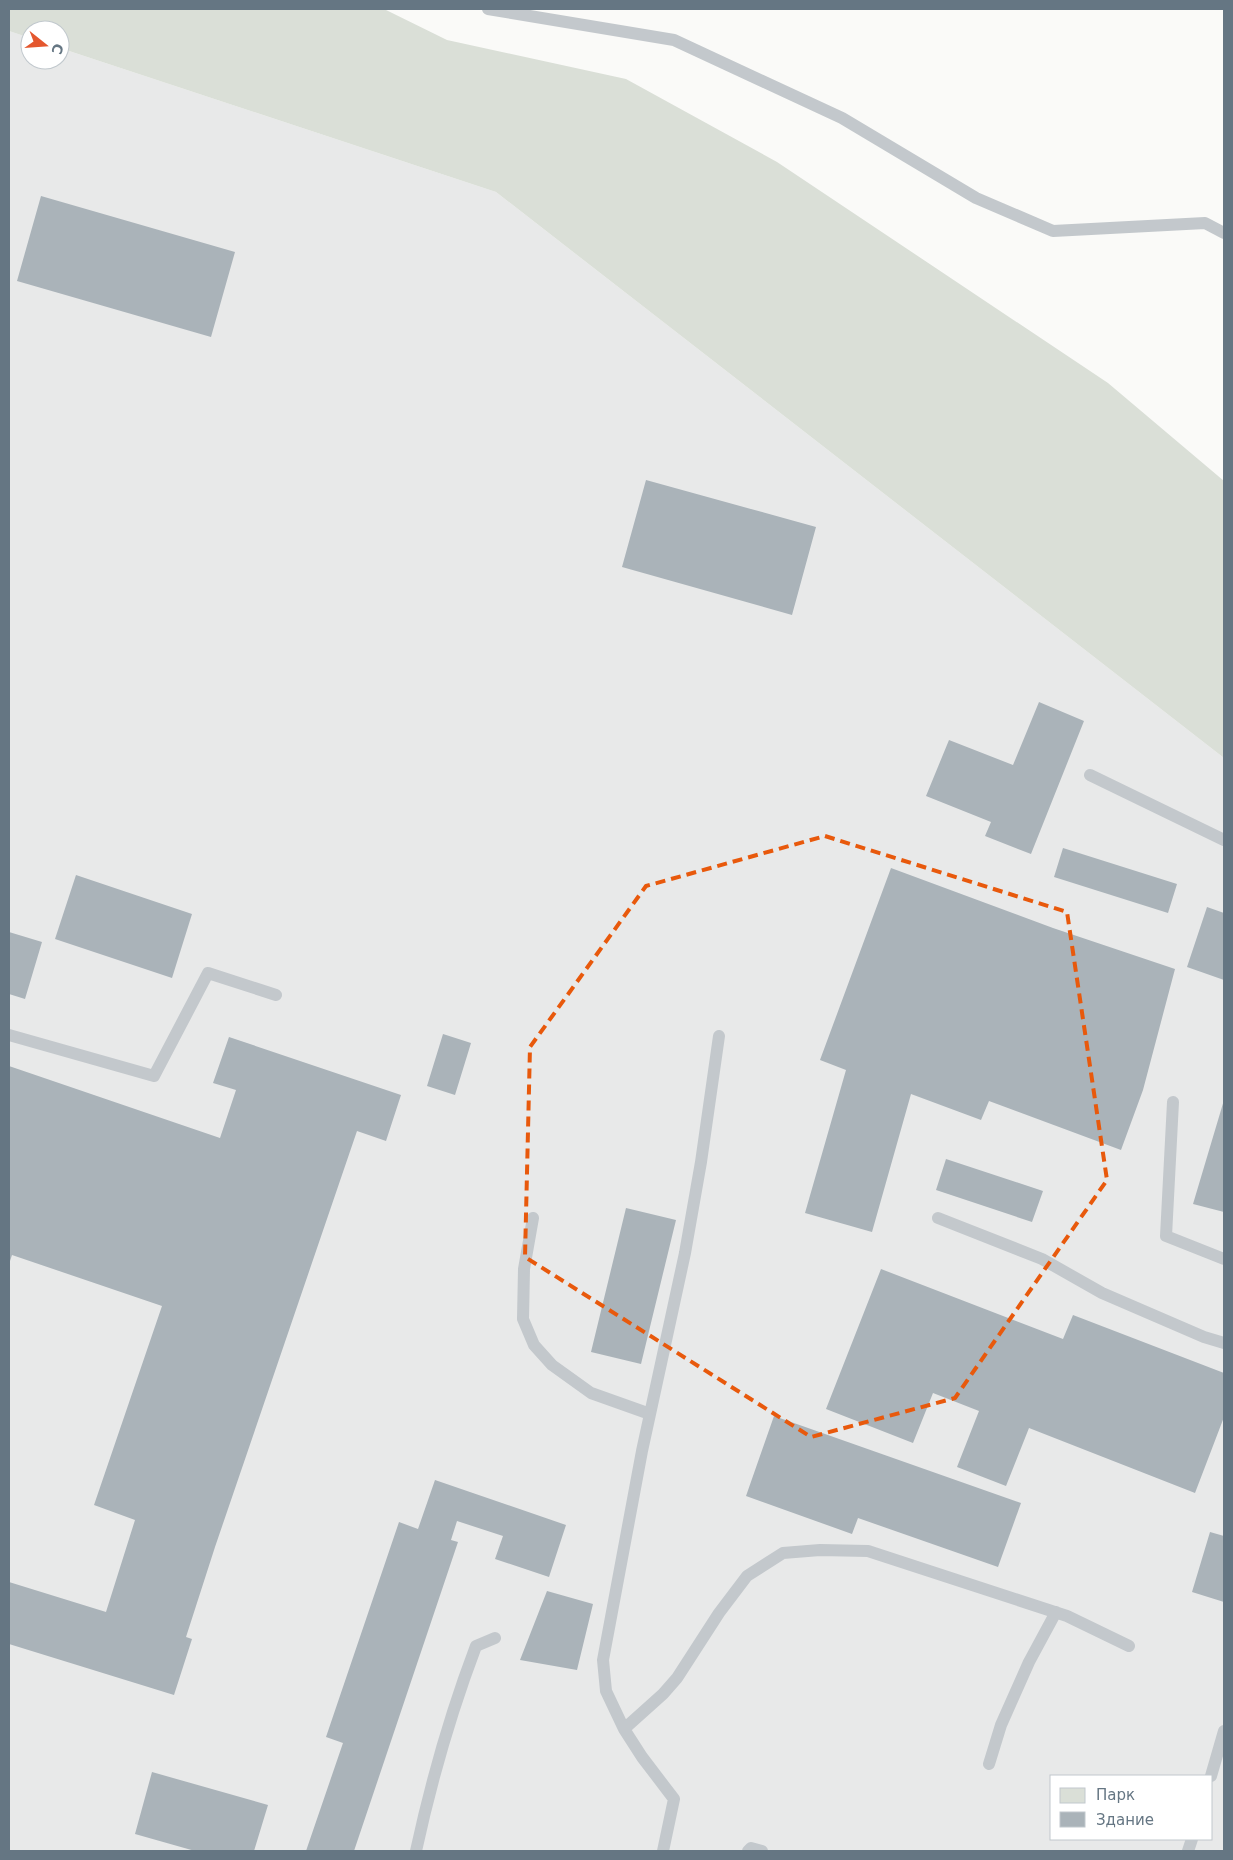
<svg xmlns="http://www.w3.org/2000/svg" width="1233" height="1860" viewBox="0 0 1233 1860" font-family="'DejaVu Sans',sans-serif">
<style>
.built{fill:#e8e9e9;fill-rule:evenodd}
.green{fill:#dadfd7}
.building{fill:#aab3b9}
.lines{fill:none;stroke-linecap:round;stroke-linejoin:round}
.lane{stroke:#c3c8cc;stroke-width:12}
.marked{fill:none;stroke:#e8590c;stroke-width:4;stroke-dasharray:10 6;stroke-linejoin:round}
</style>
<rect width="100%" height="100%" fill="#fafaf8"/>
<path class="built" d="M9,31l21,7v22h30v-12l436,144 728,566v1093h-1215zM1052,1776h160v63h-160z"/>
<path class="green" d="M9,9h375l63,31 179,39 151,83 331,221 116,98v277l-728,-566 -436,-144v-18h-30v8l-21,-7z"/>
<path class="building" d="M41,196l194,56 -24,85 -194,-56z
M646,480l170,47 -24,88 -170,-48z
M1039,702l45,19 -53,133 -46,-18 6,-14 -65,-26 23,-56 64,25z
M1063,848l114,36 -9,29 -114,-36z
M891,868l162,60 122,41 -32,121 -22,60 -132,-49 -8,19 -70,-26 -39,138 -67,-19 41,-143 -26,-10z
M76,875l116,39 -20,64 -117,-39z
M1207,907l17,6v67l-37,-13z
M9,932l33,10 -17,57 -16,-5z
M443,1034l28,9 -16,52 -28,-9z
M229,1037l172,58 -15,46 -29,-10 -142,416 -29,90 6,2 -18,56 -165,-51v-62l97,30 29,-92 -41,-15 68,-199 -150,-51 -3,9v-198l211,72 16,-48 -23,-7z
M1224,1100v112l-31,-8z
M946,1159l97,32 -11,31 -96,-32z
M626,1208l50,12 -35,144 -50,-12z
M881,1269l182,70 10,-24 151,58v44l-29,76 -166,-65 -23,58 -49,-19 22,-56 -46,-18 -20,50 -87,-34z
M774,1416l247,87 -23,64 -140,-49 -6,16 -106,-38z
M435,1480l131,45 -17,52 -54,-18 8,-23 -46,-15 -6,19 7,2 -104,309h-48l37,-108 -17,-6 73,-215 19,7z
M1210,1532l14,4v66l-32,-10z
M547,1591l46,13 -16,66 -57,-10z
M152,1772l116,33 -14,46h-59l-60,-17z"/>
<g class="lines">
<path class="lane" d="M488,9l186,31 168,78 134,80 77,33 152,-8 19,10
M1090,775l134,65
M9,1035l145,41 54,-103 68,22
M1173,1102l-7,134 58,23
M533,1218l-9,51 -1,50 11,26 18,20 39,28 59,21
M938,1218l104,41 60,34 102,44 20,6
M624,1729l39,-35 14,-16 42,-65 28,-37 36,-23 37,-3 48,1 199,65 62,30
M989,1764l12,-39 28,-63 27,-50
M1211,1776l13,-45
M416,1851c15,-69 35,-139 60,-205l19,-8
M663,1851l11,-52 -32,-42 -18,-28 -18,-38 -3,-31 39,-209 43,-198 16,-91 18,-126
M748,1851l3,-3 11,3
M1188,1851l4,-12"/>
</g>
<path class="marked" d="M825,836l242,76 40,268 -152,218 -144,39 -286,-180 5,-210 116,-161z"/>
<rect width="1233" height="1860" fill="none" stroke="#657683" stroke-width="20"/>
<rect x="1050" y="1775" width="162" height="65" fill="#ffffff" stroke="#c1c8cd"/>
<rect x="1060" y="1788" width="25" height="15" fill="#dadfd7" stroke="#c1c8cd"/>
<text x="1096" y="1800" font-size="15" fill="#657683">Парк</text>
<rect x="1060" y="1812" width="25" height="15" fill="#aab3b9" stroke="#c1c8cd"/>
<text x="1096" y="1825" font-size="15" fill="#657683">Здание</text>
<g transform="translate(45 45) rotate(107)"><circle r="24" fill="#ffffff" stroke="#c1c8cd"/>
<path d="M0-4L9 19L0 12L-9 19Z" fill="#e4572e"/>
<text y="-8" font-size="14" font-weight="bold" text-anchor="middle" fill="#657683">С</text>
</g>
</svg>
